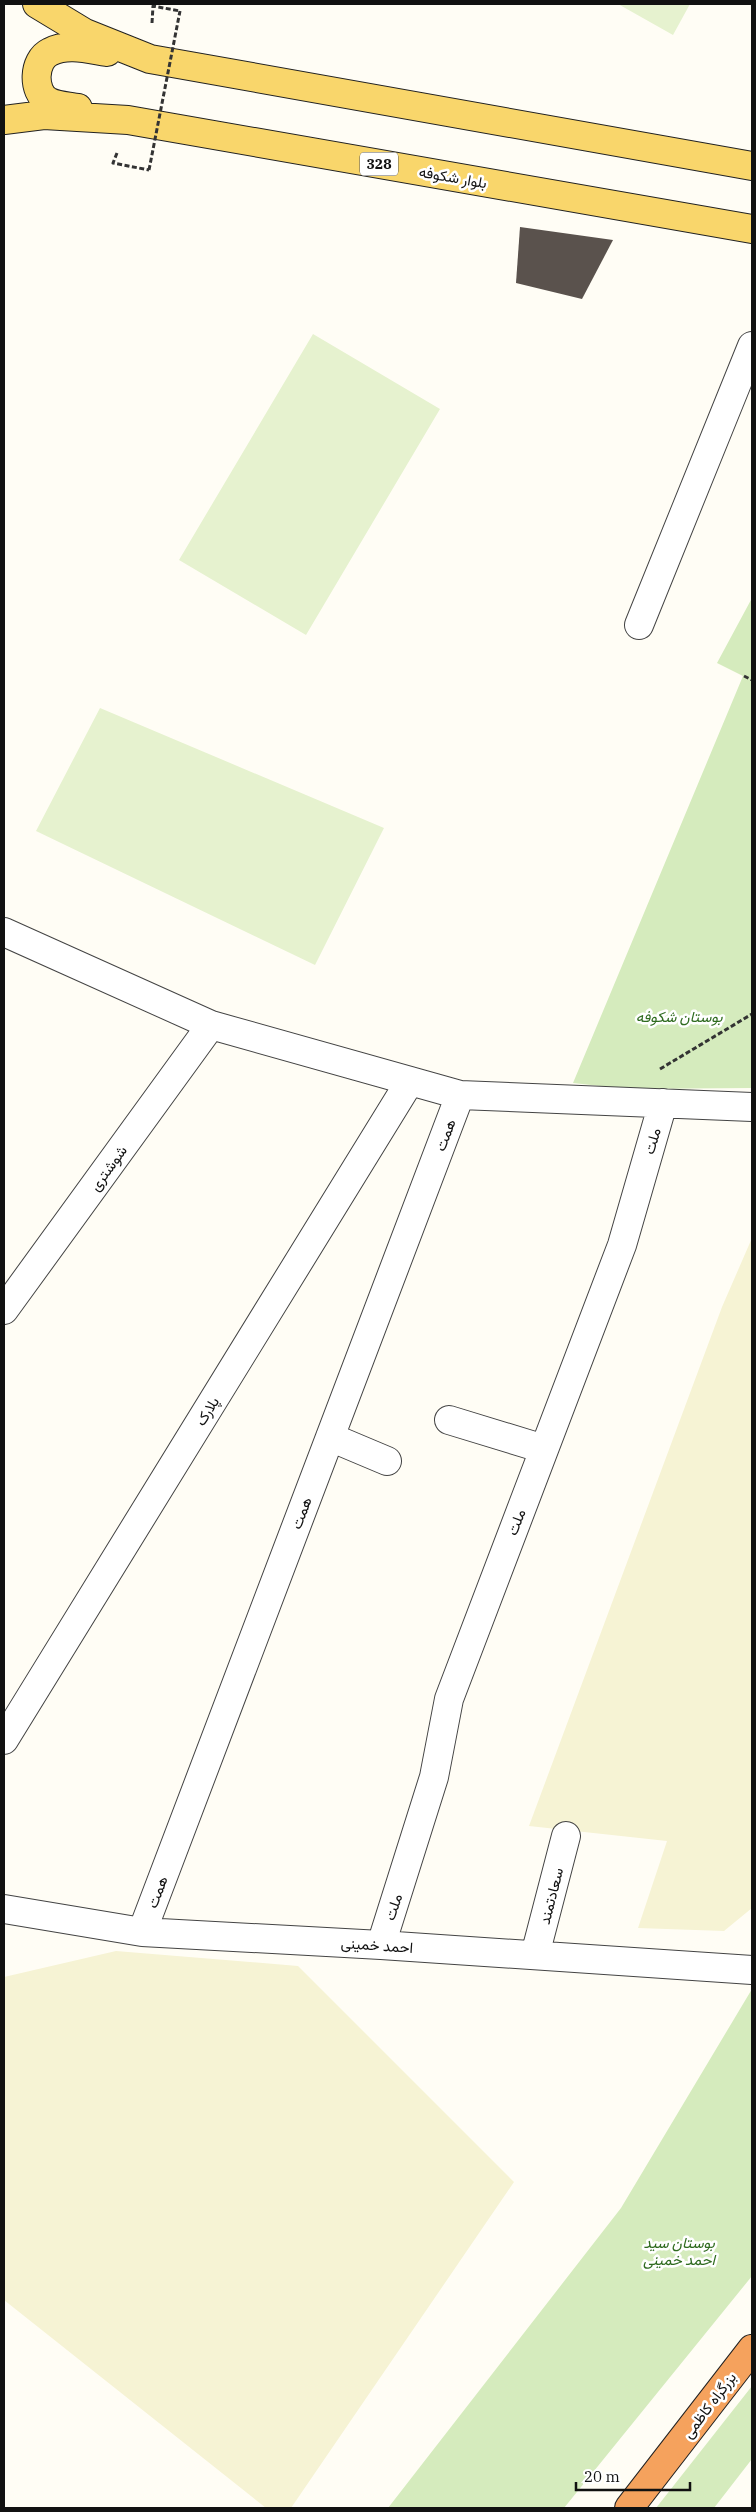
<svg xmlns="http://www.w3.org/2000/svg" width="756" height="2512" viewBox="0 0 756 2512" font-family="'IBM Plex Serif',Vazirmatn,serif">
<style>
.farmland{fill:#f6f3d4}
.green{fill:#d5ebbd}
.pitch{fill:#e6f2cf}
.building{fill:#5a524d}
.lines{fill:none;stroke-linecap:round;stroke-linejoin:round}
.minor-casing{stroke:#444;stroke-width:30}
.major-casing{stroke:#222;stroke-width:30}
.highway-casing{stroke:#222;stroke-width:30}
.path{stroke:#333;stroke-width:3;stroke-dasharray:5 2.5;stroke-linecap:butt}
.minor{stroke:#fff;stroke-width:28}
.major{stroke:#f9d66b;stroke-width:28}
.highway{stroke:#f5a25d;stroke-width:28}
.path-bridge{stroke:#333;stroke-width:3;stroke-dasharray:5 2.5;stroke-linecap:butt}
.labels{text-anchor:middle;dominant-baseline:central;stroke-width:5;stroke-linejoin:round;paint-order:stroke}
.shield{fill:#fff;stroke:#585858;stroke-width:1}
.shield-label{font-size:14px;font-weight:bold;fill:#111}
.street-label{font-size:15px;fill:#111;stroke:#fff}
.park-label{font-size:15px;font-style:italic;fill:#2f6b1f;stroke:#fff}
</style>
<rect width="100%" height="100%" fill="#fffdf5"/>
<path class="farmland" d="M752,1238v670l-28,23 -86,-3 29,-87 -138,-15 193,-519z
M116,1951l182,15 216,216 -223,326h-25l-262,-208v-323z"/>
<path class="green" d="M752,598v490l-125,1 -54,-6 170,-407 -26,-13z
M752,1989v287l-188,232h-176l233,-300z
M752,2386v73l-38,49h-58z"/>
<path class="pitch" d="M618,4h72l-17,31z
M313,334l127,75 -134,226 -127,-75z
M100,708l284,120 -69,137 -279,-134z"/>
<path class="building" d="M520,227l93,13 -31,59 -66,-16z"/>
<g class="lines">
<g class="minor-casing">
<path id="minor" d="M639,625l113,-279
M4,932l207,93 249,70 292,12
M4,1310l207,-285
M449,1420l95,29
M330,1437l57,24
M4,1740l406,-659
M4,1909l138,23 239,13 371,25
M142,1932l318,-837
M381,1945l53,-168 15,-78 173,-454 41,-142
M535,1955l31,-119"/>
</g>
<g class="major-casing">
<path id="major" d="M37,4l48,29 65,26 602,107
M78,108c-9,-2 -22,-2 -30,-7 -16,-9 -15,-41 2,-49 17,-9 38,-3 57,0
M4,120l40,-5 84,5 624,109"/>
</g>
<g class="highway-casing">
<path id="highway" d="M629,2508l123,-159"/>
</g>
<path class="path" d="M152,23l1,-17 27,5
M117,153l-4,10 36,7
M744,676l8,4
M660,1069l92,-55"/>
<use href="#minor" class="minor"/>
<use href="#major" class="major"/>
<use href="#highway" class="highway"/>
<path class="path-bridge" d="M149,170l31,-159"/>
</g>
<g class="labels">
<rect class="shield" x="360" y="152.5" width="38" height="23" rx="4"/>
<g class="shield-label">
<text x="379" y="164">328</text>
</g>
<g class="street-label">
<text transform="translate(453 177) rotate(10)">بلوار شکوفه</text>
<text transform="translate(445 1135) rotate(-69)">همت</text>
<text transform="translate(652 1141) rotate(-74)">ملت</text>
<text transform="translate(108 1168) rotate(-54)">شوشتری</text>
<text transform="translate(207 1411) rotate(-58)">پلارک</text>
<text transform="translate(301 1513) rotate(-69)">همت</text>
<text transform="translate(516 1522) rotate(-69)">ملت</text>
<text transform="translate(157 1892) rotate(-69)">همت</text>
<text transform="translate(551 1896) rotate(-76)">سعادتمند</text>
<text transform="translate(393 1907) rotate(-72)">ملت</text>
<text transform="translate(377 1945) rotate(4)">احمد خمینی</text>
<text transform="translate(709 2405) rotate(-53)">بزرگراه کاظمی</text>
</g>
<g class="park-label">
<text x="679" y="1016">بوستان شکوفه</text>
<text x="679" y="2242">بوستان سید<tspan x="679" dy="17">احمد خمینی</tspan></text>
</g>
</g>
<rect width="756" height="2512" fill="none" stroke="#111111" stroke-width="10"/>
<path d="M576 2482v8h114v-8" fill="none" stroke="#111111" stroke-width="2.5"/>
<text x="584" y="2482" font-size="15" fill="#111111" stroke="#ffffff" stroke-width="4" paint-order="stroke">20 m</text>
</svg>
